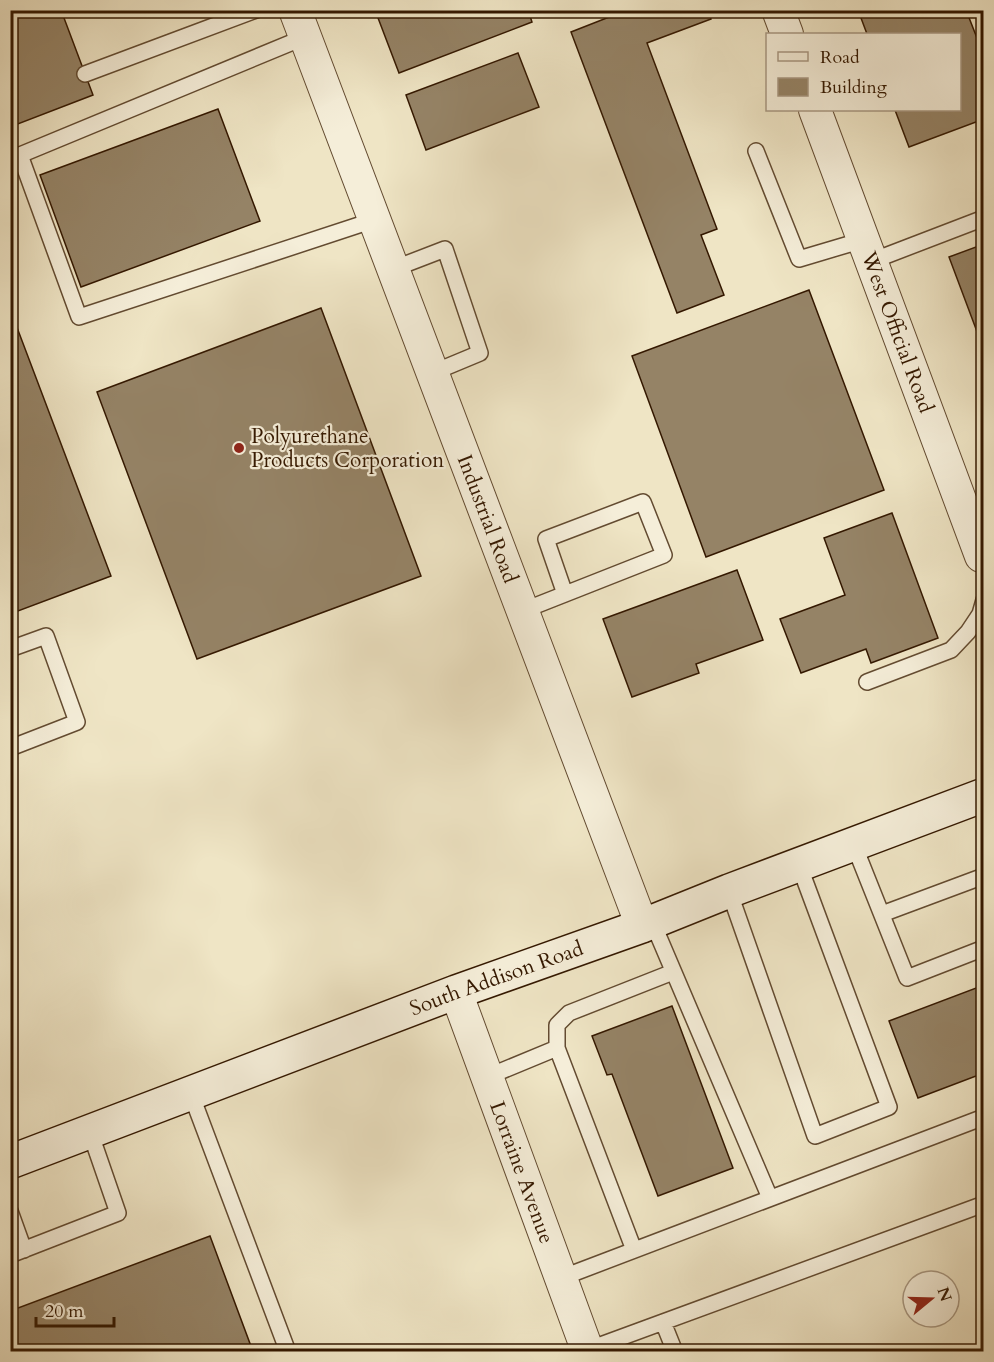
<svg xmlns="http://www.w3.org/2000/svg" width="994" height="1362" viewBox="0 0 994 1362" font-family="Cardo,serif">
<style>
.building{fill:#958366;stroke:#341800;stroke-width:1.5}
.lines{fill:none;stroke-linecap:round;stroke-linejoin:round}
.lane-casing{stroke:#634b31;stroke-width:18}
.street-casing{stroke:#634b31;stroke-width:34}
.secondary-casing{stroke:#341800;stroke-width:36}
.lane{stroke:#f5eed9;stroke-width:15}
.street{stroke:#f5eed9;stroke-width:32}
.secondary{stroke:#f5eed9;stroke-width:33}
.poi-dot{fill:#8f2418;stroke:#f5eed9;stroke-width:2}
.labels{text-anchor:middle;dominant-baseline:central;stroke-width:4.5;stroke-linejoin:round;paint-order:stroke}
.street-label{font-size:21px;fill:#341800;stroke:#f5eed9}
.poi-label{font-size:21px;fill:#341800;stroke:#f5eed9;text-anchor:start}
</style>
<rect width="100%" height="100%" fill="#efe5c5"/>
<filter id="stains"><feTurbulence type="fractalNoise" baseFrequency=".00333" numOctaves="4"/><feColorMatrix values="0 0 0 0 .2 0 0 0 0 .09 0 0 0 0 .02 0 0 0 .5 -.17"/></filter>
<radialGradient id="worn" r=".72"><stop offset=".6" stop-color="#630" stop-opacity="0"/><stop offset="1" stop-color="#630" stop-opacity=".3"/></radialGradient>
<path class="building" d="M21,10h40l32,85 -83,32v-112z
M375,10h153l4,12 -133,51z
M627,10h81l3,9 -64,24 70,186 -16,6 23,60 -47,18 -106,-281z
M858,10h108l18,46v63l-75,28 -14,-37h65v-76h-93z
M518,53l21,54 -113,43 -20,-55z
M218,109l42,112 -179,66 -41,-112z
M984,244v100l-2,1 -33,-88z
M809,290l75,200 -178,67 -74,-201z
M321,308l100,268 -224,83 -100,-267z
M10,309l101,267 -101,38z
M892,513l46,125 -67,25 -5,-14 -65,24 -21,-54 65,-24 -21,-57z
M737,570l26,70 -67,24 3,9 -67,24 -29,-78z
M984,985v88l-66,25 -29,-77z
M672,1006l61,162 -75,28 -46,-122 -5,1 -15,-39z
M210,1236l42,113 -6,3h-236v-41z"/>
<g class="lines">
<g class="lane-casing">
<path id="lane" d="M305,37l-285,118 59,162 295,-97
M85,74l171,-64
M756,151l43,108 64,-19
M872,261l112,-43
M393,269l52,-20 35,104 -48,20
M522,611l142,-56 -21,-53 -97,37 19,55
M10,649l36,-13 31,86 -67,26
M867,682l84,-32 17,-18 12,-18 4,-14
M854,845l53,133 77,-30
M729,891l86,245 74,-29 -90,-242
M882,914l102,-38
M652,921l118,277
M487,1077l70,-29
M191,1094l97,258
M10,1211l14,39
M634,1250l-77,-202v-23l12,-12 104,-41
M10,1255l108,-42 -28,-81
M561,1278l423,-161
M663,1322l12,30
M587,1350l397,-146"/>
</g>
<g class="street-casing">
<g id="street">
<path id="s1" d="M295,10l347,916"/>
<path d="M778,10l9,24"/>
<path id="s2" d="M815,110l166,446"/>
<path id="s3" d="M456,992l132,360"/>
</g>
</g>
<g class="secondary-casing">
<g id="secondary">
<path id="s4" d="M10,1162l446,-170 186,-66 87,-35 255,-96"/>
</g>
</g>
<use href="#lane" class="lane"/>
<use href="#street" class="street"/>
<use href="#secondary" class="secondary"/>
</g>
<circle class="poi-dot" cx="239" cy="448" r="6"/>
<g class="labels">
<g class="street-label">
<text stroke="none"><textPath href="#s2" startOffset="237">West Official Road</textPath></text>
<text stroke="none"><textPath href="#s1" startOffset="544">Industrial Road</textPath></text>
<text stroke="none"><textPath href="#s4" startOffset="520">South Addison Road</textPath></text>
<text stroke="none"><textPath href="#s3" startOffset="192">Lorraine Avenue</textPath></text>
</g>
<g class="poi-label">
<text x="251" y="436">Polyurethane<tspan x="251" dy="24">Products Corporation</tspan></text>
</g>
</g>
<rect width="994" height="1362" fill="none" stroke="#efe5c5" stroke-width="36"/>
<rect x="12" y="12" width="970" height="1338" fill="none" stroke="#341800" stroke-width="3"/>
<rect x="18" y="18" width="958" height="1326" fill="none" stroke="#341800" stroke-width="1.5"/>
<rect x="766" y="33" width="195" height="78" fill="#f5eed9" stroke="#a89882" stroke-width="1.5"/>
<rect x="778" y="52" width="30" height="9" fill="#f5eed9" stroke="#a89882" stroke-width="1.5"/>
<text x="820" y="63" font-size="18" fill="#341800">Road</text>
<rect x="778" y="78" width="30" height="18" fill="#958366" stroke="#a89882" stroke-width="1.5"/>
<text x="820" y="93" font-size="18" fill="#341800">Building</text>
<g transform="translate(931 1299) rotate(71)"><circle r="28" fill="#f5eed9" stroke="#a89882" stroke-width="1.5"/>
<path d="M0-4.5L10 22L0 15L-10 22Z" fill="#8f2418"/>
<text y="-9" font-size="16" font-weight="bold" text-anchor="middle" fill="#341800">N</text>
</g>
<path d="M36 1317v9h78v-9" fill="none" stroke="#341800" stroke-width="3"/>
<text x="45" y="1317" font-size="18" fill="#341800" stroke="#f5eed9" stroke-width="4.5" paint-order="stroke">20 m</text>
<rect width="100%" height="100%" filter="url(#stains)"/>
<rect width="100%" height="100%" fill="url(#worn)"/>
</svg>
